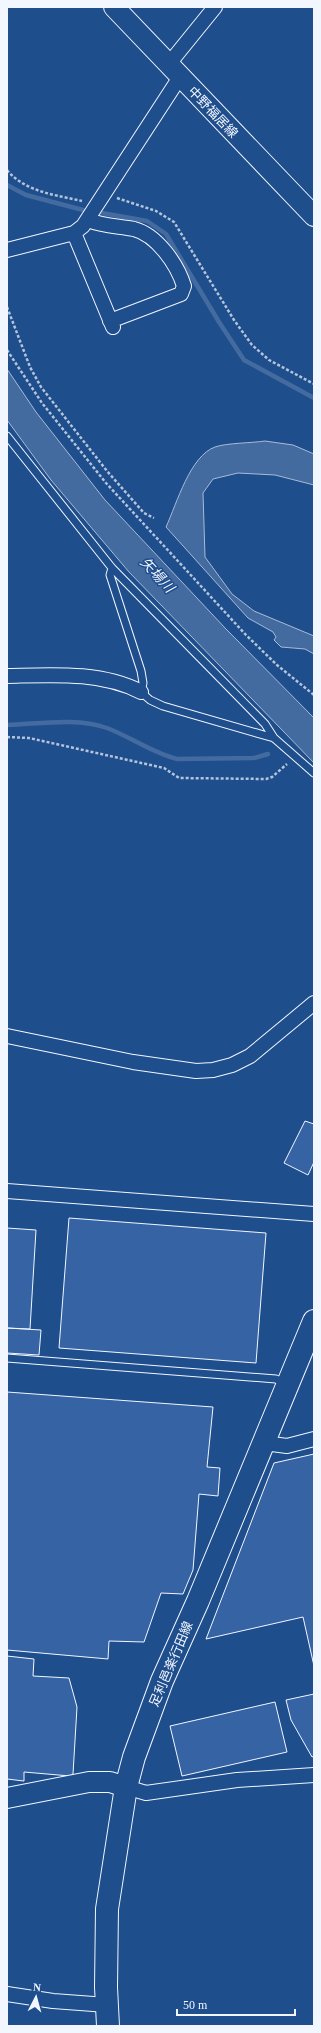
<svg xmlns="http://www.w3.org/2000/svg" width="321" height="2033" viewBox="0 0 321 2033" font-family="'Times New Roman','Noto Sans JP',serif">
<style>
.water{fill:#446ba0;stroke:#a8bbd7}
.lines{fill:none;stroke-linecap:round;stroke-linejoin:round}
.stream{stroke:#446ba0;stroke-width:4.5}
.building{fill:#3563a3;stroke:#f2f6ff}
.lane-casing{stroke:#f2f6ff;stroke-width:9}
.street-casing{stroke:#f2f6ff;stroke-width:16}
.secondary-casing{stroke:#f2f6ff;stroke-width:22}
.primary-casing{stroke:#f2f6ff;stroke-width:24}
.path{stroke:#b3c4dc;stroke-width:2.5;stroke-dasharray:3 2;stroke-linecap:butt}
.lane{stroke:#1f4e8c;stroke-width:7}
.street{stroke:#1f4e8c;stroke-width:14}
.secondary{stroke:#1f4e8c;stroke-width:20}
.primary{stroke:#1f4e8c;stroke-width:22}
.labels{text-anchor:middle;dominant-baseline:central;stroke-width:3;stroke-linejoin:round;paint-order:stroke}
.street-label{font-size:13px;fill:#f2f6ff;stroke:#1f4e8c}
.water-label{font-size:14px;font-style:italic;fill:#f2f6ff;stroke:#1f4e8c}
</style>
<rect width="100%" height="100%" fill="#1f4e8c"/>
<path class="water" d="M7,369l29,43 69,88 121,129 88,89v45l-185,-191 -78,-92 -44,-60z
M265,441l28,4 21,9v31l-39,-10 -37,-2 -25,6 -10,14 2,64 27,37 22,17 60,25v18l-9,-5 -24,-2 -7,-7 2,-3 -3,-5 -25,-14 -82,-91c11,-24 24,-71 49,-80 11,-4 37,-4 50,-6z"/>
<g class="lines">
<path class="stream" d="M7,185l19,10 57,15
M102,213l45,8 19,13 53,88 25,38 70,38
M7,725c32,-1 69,-8 100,3 24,9 45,25 70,31l77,-1 14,-4"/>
</g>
<path class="building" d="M305,1121l9,3v38l-6,13 -24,-12z
M69,1218l197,15 -10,130 -197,-15z
M7,1228l29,2 -6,99 -23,-1z
M7,1328l34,2 -2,25 -32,-2z
M7,1392l206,15 -6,60 13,1 -2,28 -19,-2 -6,76 -10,24 -22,-1 -17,49 -35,-1 -1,18 -101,-9z
M314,1454v212l-11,-49 -97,22 68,-176z
M7,1656l27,3 -1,17 36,2 8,29 -4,67 -3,2 -46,-4v9l-17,-2z
M314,1694v62l-2,1 -21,-37 -5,-20z
M275,1702l12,50 -105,24 -12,-50z"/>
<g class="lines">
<g class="lane-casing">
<path id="lane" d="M7,436l105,132 153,156 9,14 40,35
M112,568l-2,7 31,96 2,12 -2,9 9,8 13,6 111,32
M7,1358l269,21 10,5"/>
</g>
<g class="street-casing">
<path id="street" d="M168,65l47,-58
M88,220c15,6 30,6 46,9 23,6 43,35 50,57l-3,8 -71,27
M74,233l39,94
M7,250l67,-17 9,-7 97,-149
M7,676c44,-1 94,-5 134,16
M7,1036l126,26 63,9 17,-1 19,-5 18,-9 64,-53
M7,1191l307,23
M264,1443l23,3 27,-7
M126,1787l20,6 91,-13 77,-5
M7,1994l46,7 54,4"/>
</g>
<g class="secondary-casing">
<path id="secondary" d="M114,7l200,209
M7,1798l82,-16h21l16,5"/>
</g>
<g class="primary-casing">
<path id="primary" d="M108,2026l-2,-39 1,-78 19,-122 8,-30 28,-76 36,-80 116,-280"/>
</g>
<path class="path" d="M7,170c18,22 49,25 75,31
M117,198l39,13 18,11 60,98 18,25 17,15 45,24
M7,307l23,60 11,20 66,84 37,42 10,5
M7,350l35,53 64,80 140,152 31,30 37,30
M7,737l22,1 135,30 15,10 87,1 6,-2 15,-13"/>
<use href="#lane" class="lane"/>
<use href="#street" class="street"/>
<use href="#secondary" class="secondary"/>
<use href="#primary" class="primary"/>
</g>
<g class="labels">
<g class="street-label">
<text transform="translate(213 112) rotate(46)">中野福居線</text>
<text transform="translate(171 1664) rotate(-67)">足利邑楽行田線</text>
</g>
<g class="water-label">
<text transform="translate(157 575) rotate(47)">矢場川</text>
</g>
</g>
<rect width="321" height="2033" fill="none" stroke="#f2f6ff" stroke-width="16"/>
<g transform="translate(36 1997) rotate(6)" stroke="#1f4e8c" stroke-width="3" paint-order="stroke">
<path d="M0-3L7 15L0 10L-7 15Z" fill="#f2f6ff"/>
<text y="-6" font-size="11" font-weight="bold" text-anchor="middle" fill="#f2f6ff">N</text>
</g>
<path d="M177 2009v6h118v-6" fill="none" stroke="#f2f6ff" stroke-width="2"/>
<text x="183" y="2009" font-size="12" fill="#f2f6ff" stroke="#1f4e8c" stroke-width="3" paint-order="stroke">50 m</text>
</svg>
